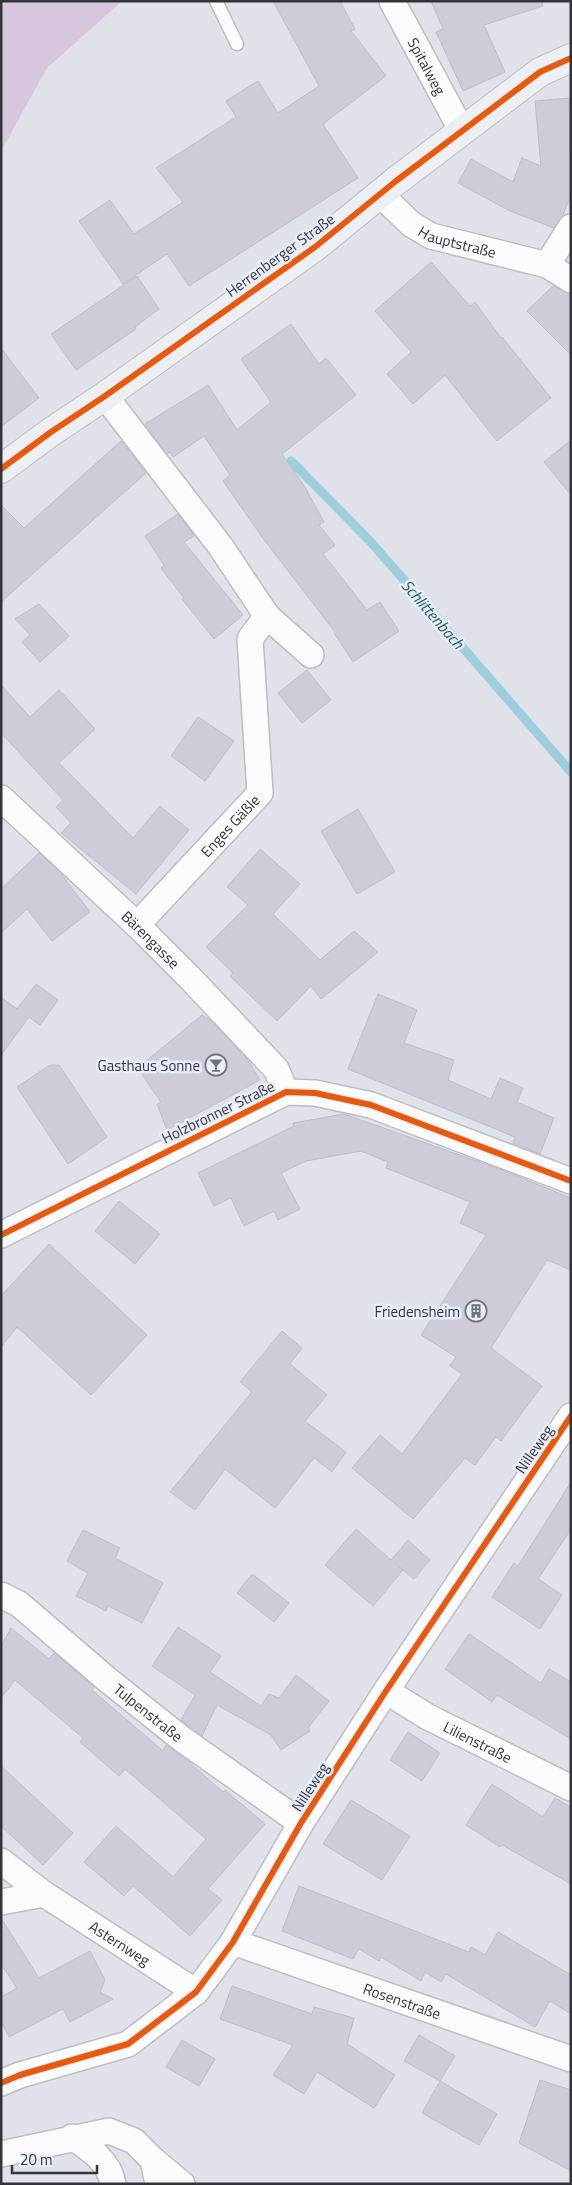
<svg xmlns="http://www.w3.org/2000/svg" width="572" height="2185" viewBox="0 0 572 2185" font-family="'Titillium Web',sans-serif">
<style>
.green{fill:#d8c5de}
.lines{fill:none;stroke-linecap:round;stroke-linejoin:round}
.stream{stroke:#9ccede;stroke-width:9}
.building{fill:#cdccd8;stroke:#bebfc5}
.lane-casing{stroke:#bcbec4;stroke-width:15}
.street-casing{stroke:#bcbec4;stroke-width:28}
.secondary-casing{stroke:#bcbec4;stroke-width:30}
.lane{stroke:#fafbfc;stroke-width:12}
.street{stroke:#fafbfc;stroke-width:25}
.secondary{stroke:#edf0f2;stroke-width:28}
.cycleway-casing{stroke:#e8edfb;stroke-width:9}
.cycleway{stroke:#e8590c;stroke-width:6}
.labels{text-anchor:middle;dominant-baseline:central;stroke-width:5;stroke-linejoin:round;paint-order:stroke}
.street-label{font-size:15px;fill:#33353b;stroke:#e8edfb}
.poi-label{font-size:15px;fill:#33353b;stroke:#e8edfb;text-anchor:end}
.water-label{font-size:16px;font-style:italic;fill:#215b69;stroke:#e8edfb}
</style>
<rect width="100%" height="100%" fill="#dfe2e9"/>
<path class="green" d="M1,1h121l-75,67 -46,83z"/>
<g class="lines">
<path class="stream" d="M291,461l79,80 201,231"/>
</g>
<path class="building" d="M273,1h67l15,28 -4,2 35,45 -63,48 35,54 -169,108 -22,-32 -44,30 -44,-63 31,-21 24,34 49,-32 -27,-34 80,-51 -10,-16 32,-20 20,32 41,-27z
M431,1h111l1,5 -59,19 21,47 -42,19 -27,-59 7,-3z
M569,98l2,97 -8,20 -9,13 -44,-17 -52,-28 13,-24 42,23 9,-24 19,8 -6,-65z
M431,262l39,44 5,-4 26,36 1,-1 49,61 -54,43 -52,-66 -32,29 -26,-30 24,-22 -36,-41z
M137,276l22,33 -24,18 1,2 -60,41 -25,-36z
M553,286l18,8v61l-44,-44z
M291,324l28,40 7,-6 30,37 -74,59 23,33 19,35 -5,3 16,20 -12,9 44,56 13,-8 19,29 -46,31 -19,-29 1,-1 -73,-95 -39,-56 7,-6 -26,-39 -31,21 -3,-5 -3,2 -22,-30 63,-39 29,45 34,-28 -30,-43z
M1,348l38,50 -38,29z
M571,440v55l-27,-33z
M121,441l25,32 -145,129v-97l23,23z
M178,514l16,22 -10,6 59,73 -29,24 -32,-40 2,-1 -23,-30 3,-3 -19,-29z
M39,604l30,32 -29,26 -18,-20 8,-7 -15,-16z
M307,670l24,30 -29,23 -24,-30z
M1,685l29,32 29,-27 36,39 -36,34 74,75 27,-32 29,24 -53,64 -75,-61 10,-10 -15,-16 7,-7 -62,-67z
M198,717l36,24 -29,40 -34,-25z
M358,809l37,63 -38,22 -36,-63z
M260,849l40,35 -27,30 47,46 34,-29 24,21 -57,47 -10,-13 -34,35 -47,-45 3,-3 -27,-26 42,-42 -21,-18z
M39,853l20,18 31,41 -38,29 -25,-32 -26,24v-44z
M36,984l22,16 -18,25 -11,-8 -28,38v-58l16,12z
M378,994l39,16 -13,33 50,17 -6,20 43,19 9,-21 23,10 -6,14 37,16 -14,36 -27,-11 2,-6 -167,-68z
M202,1015l8,5 37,39 13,21 -93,50 -10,-26 4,-2 -22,-32 6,-8z
M50,1065h9l48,72 -39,27 -51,-77z
M344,1114l158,56 69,28v72l-24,-10 -56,88 51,38 -41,55 -5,-4 -21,28 -10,-7 -52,61 -61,-51 28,-33 22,19 60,-80 -12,-8 6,-9 -35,-22 65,-100 -26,-12 10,-21 -84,-34 2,-6 -27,-11 -55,10 -25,12 19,36 -22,11 -4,-9 -30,15 -13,-28 -17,8 -16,-33 96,-47 -1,-3z
M119,1201l41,33 -25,30 -40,-33z
M49,1244l98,91 -56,60 -74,-68 -16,20v-51z
M282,1331l20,17 -12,16 37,31 -22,26 41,31 -14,20 -18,-14 -39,50 -50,-39 -30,41 -25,-18 82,-100 -12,-10z
M571,1482v47l-33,50 24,16 -22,34 -48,-32 22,-34 4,3z
M356,1529l35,31 17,-20 22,20 -16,19 -17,-14 6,5 -30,36 -48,-41z
M83,1530l37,18 -5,10 48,25 -21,40 -34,-17 -2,5 -30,-15 12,-23 -21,-12z
M252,1574l37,29 -15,19 -37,-29z
M178,1627l43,29 -11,16 51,34 8,-12 10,4 17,-23 33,26 -21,27 2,3 -29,19 -10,-15 -54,-30 -15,31 -11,-9 -10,-7 14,-25 -43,-29z
M11,1628l38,31 5,-6 40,34 -2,3 71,61 3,-6 23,17 34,30 2,-2 40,34 -57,65 14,11 -32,36 -57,-50 -9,10 -40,-34 32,-36 57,51 33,-38 -81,-70 -6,7 -39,-34 3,-4 -68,-58 -14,18v-52z
M469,1634l72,49 8,-14 22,13v57l-74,-44 -5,7 -47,-33z
M408,1732l32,21 -18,28 -32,-21z
M1,1766l72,67 -30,32 -42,-39z
M492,1784l51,33 12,-19 16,9v77l-69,-39 -2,2 -34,-22z
M351,1800l59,36 -28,44 -59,-36z
M299,1886l170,66 2,-5 14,8 13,-23 73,43v39l-21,-13 -15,26 -89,-53 -5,8 -16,-10 -4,9 -40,-24 -2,4 -20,-12 -6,10 -71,-28z
M1,1918l38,60 51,-27 15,29 -5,12 13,7 -43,23 -7,-13 -54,28 -8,-16v-24l16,-9 -16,-24z
M232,1986l80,28 2,-7 40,11 -7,26 48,31 -21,33 -57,-36 -13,22 -31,-19 20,-30 -73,-26z
M419,2035l36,21 -15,25 -36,-20z
M182,2040l33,19 -16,27 -33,-19z
M540,2080l31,10v81l-52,-28z
M440,2081l57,33 -18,31 -57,-32z"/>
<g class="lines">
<g class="lane-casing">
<path id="lane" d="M216,1l21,43"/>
</g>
<g class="street-casing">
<g id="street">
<path id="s1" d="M392,1l70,130"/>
<path id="s2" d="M381,195l30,29 20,12 116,29 24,15"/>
<path d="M547,265l24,-38"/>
<path d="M105,396l116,151 46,69"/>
<path id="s3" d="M1,798l136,127 54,54 85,90 10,23"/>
<path id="s4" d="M137,925l123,-132 -10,-154 17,-23 44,39"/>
<path d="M1,1235l285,-143 29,1 56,12 200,76"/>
<path id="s5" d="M1,1595l18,9 90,77 73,58 119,84"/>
<path id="s6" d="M386,1691l42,26 143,71"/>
<path d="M1,1861l43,33"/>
<path id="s7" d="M1,1902l43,-8 152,98"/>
<path id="s8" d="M233,1942l338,117"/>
<path d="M1,2083l19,-8 108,-31 68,-52 37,-50 68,-119 85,-132 185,-275"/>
<path d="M72,2137c17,11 38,25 41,47"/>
<path d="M1,2154l108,-23 25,10 19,19 5,24"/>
<path d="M153,2160l29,24"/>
</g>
</g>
<g class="secondary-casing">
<path id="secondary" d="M1,469l50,-37 54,-36 210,-149 81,-66 144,-109 31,-14"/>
</g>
<use href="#lane" class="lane"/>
<use href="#street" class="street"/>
<use href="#secondary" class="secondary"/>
<g class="cycleway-casing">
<path id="cycleway" d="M1,469l50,-37 54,-36 210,-149 81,-66 144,-109 31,-14
M1,1235l285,-143 29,1 56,12 200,76
M1,2083l19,-8 108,-31 68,-52 37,-50 68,-119 85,-132 185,-275"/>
</g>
<use href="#cycleway" class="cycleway"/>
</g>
<defs>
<g id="bar-ring" transform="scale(1.125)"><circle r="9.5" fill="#e8edfb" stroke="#6f7278" stroke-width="1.5"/><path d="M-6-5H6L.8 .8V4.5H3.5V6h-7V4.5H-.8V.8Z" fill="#6f7278"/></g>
<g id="building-ring" transform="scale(1.125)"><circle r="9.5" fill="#e8edfb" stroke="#6f7278" stroke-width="1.5"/><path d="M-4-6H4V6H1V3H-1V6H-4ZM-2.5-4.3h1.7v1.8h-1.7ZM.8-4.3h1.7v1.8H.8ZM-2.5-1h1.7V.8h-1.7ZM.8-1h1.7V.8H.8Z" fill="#6f7278"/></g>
</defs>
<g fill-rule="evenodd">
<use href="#bar-ring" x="216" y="1065"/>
<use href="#building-ring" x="476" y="1311"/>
</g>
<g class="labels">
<g class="street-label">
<text stroke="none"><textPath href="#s1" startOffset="74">Spitalweg</textPath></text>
<text stroke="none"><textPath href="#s2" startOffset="92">Hauptstraße</textPath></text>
<text transform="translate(280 255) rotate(-36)">Herrenberger Straße</text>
<text stroke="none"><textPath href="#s4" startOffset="136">Enges Gäßle</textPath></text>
<text stroke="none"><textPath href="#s3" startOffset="206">Bärengasse</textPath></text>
<text transform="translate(218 1112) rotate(-26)">Holzbronner Straße</text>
<text transform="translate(534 1449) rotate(-56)">Nilleweg</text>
<text stroke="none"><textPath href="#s5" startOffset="189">Tulpenstraße</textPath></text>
<text stroke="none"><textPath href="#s6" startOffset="105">Lilienstraße</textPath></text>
<text transform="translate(310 1787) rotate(-57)">Nilleweg</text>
<text stroke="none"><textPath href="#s7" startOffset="134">Asternweg</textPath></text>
<text stroke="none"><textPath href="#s8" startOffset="179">Rosenstraße</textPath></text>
</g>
<g class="poi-label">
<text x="200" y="1065">Gasthaus Sonne</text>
<text x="460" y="1311">Friedensheim</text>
</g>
<g class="water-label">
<text transform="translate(433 614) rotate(49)">Schlittenbach</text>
</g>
</g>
<rect width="572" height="2185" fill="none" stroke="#33353b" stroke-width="5"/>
<path d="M12 2165v8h85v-8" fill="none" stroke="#33353b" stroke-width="2.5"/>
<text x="20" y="2165" font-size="15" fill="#33353b" stroke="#e8edfb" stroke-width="4" paint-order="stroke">20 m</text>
</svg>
